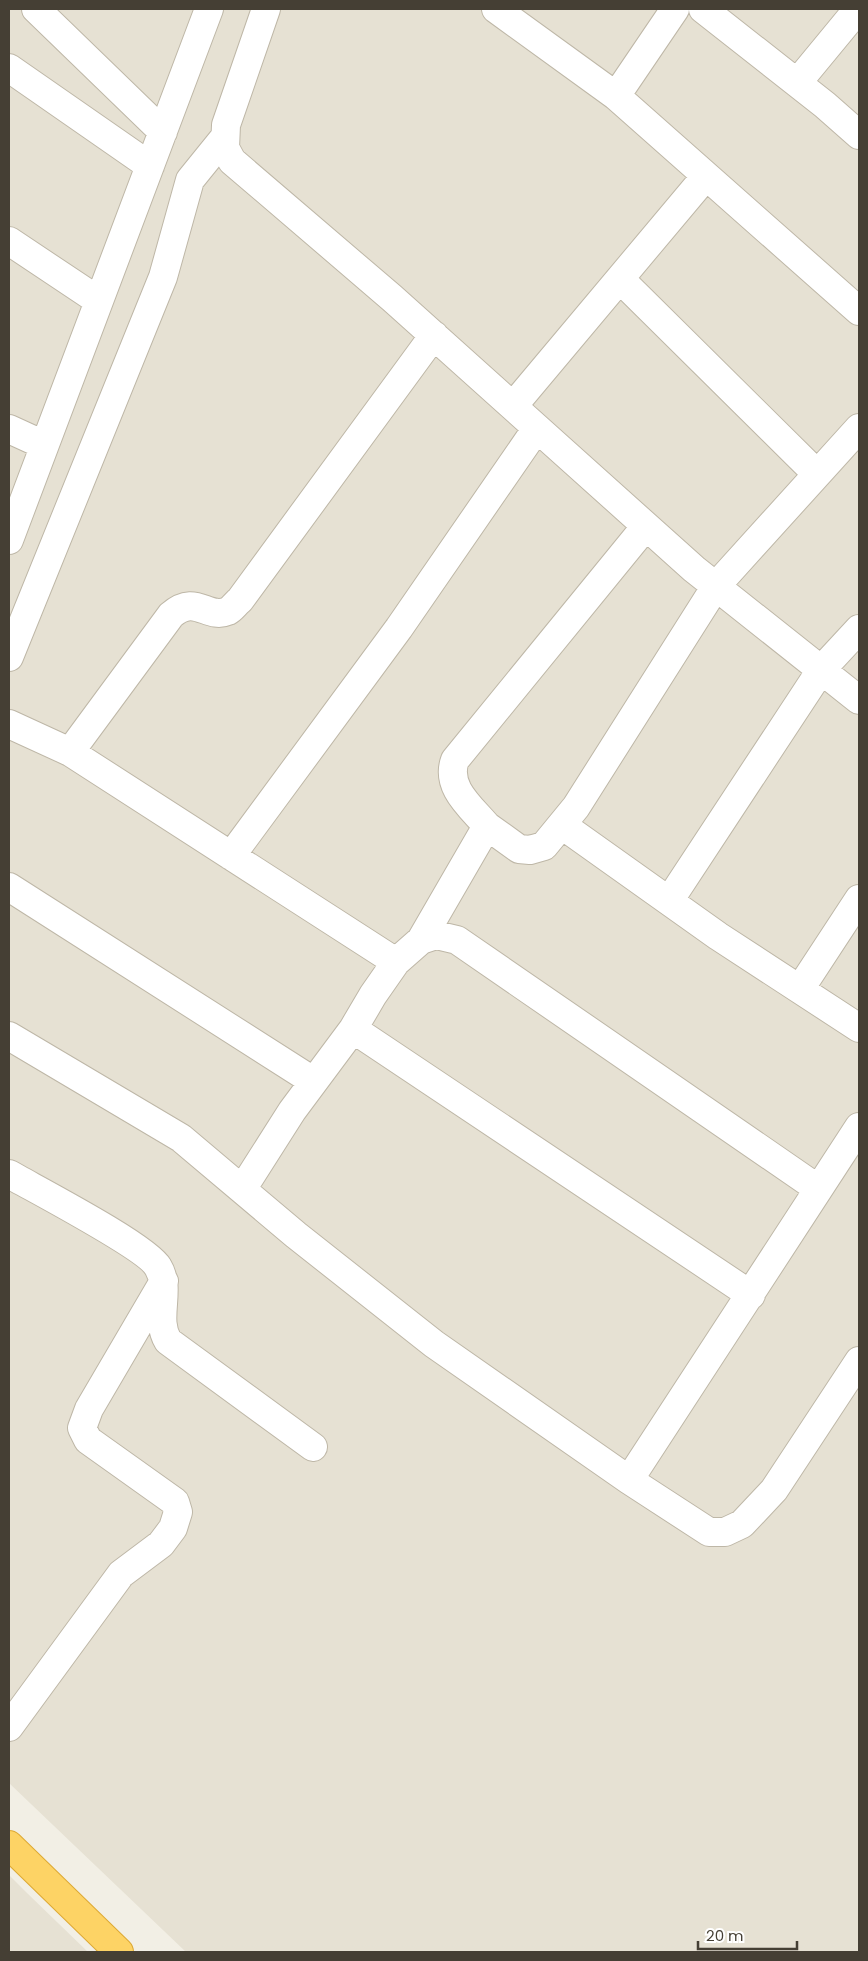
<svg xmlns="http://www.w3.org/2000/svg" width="868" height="1961" viewBox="0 0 868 1961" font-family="Poppins,sans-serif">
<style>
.residential{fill:#e6e1d3}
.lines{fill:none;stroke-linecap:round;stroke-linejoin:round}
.street-casing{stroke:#beb7a7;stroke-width:30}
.highway-casing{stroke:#dda934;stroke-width:30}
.street{stroke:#fff;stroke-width:28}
.highway{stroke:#fdd365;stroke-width:28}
</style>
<rect width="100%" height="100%" fill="#f2efe5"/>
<path class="residential" d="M9,9h850v1943h-673l-177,-169z
M9,1875l18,18 61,59h-79z"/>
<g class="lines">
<g class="street-casing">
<path id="street" d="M36,9l127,123
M266,9l-40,116 -1,23 7,13 160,137 302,271 165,131
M496,9l120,87 243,215
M703,9l122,96 34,30
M9,68l141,98
M797,83l61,-74
M616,96l59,-87
M9,241l90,60
M620,279l197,195
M513,406l193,-230
M9,429l35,16
M9,540l200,-531
M9,657l154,-380 27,-97 34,-42
M9,724l61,28 326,210
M70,752l101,-137c25,-22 36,5 57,-4 4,-2 8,-8 12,-11l194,-265
M562,825l156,111 141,92
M487,826l32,23 11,1 14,-4 32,-39 140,-221 143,-158
M231,856l168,-228 138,-200
M9,887l304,194
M669,901l152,-231 38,-41
M421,940l66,-114c-16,-19 -42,-39 -32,-66l191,-234
M800,989l59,-90
M353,1029l398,266
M9,1036l172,102 115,97 138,109 195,136 80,52h16l17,-8 32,-34 85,-129
M9,1174c26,15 138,73 149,93 14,23 -4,51 10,74l145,106
M243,1188l49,-77 61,-82 20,-34 23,-33 25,-22 15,-5 21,5 360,248
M629,1480l230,-353
M9,1727l112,-153 40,-30 12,-16 5,-16 -3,-10 -87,-62 -6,-12 7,-19 75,-128"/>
</g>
<g class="highway-casing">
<path id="highway" d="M9,1845l110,107"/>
</g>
<use href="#street" class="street"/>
<use href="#highway" class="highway"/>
</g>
<rect width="868" height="1961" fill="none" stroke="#453f34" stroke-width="20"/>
<path d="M698 1941v8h99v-8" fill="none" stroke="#453f34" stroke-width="2.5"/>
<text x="706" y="1941" font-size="15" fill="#453f34" stroke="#ffffff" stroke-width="4" paint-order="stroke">20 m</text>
</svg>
